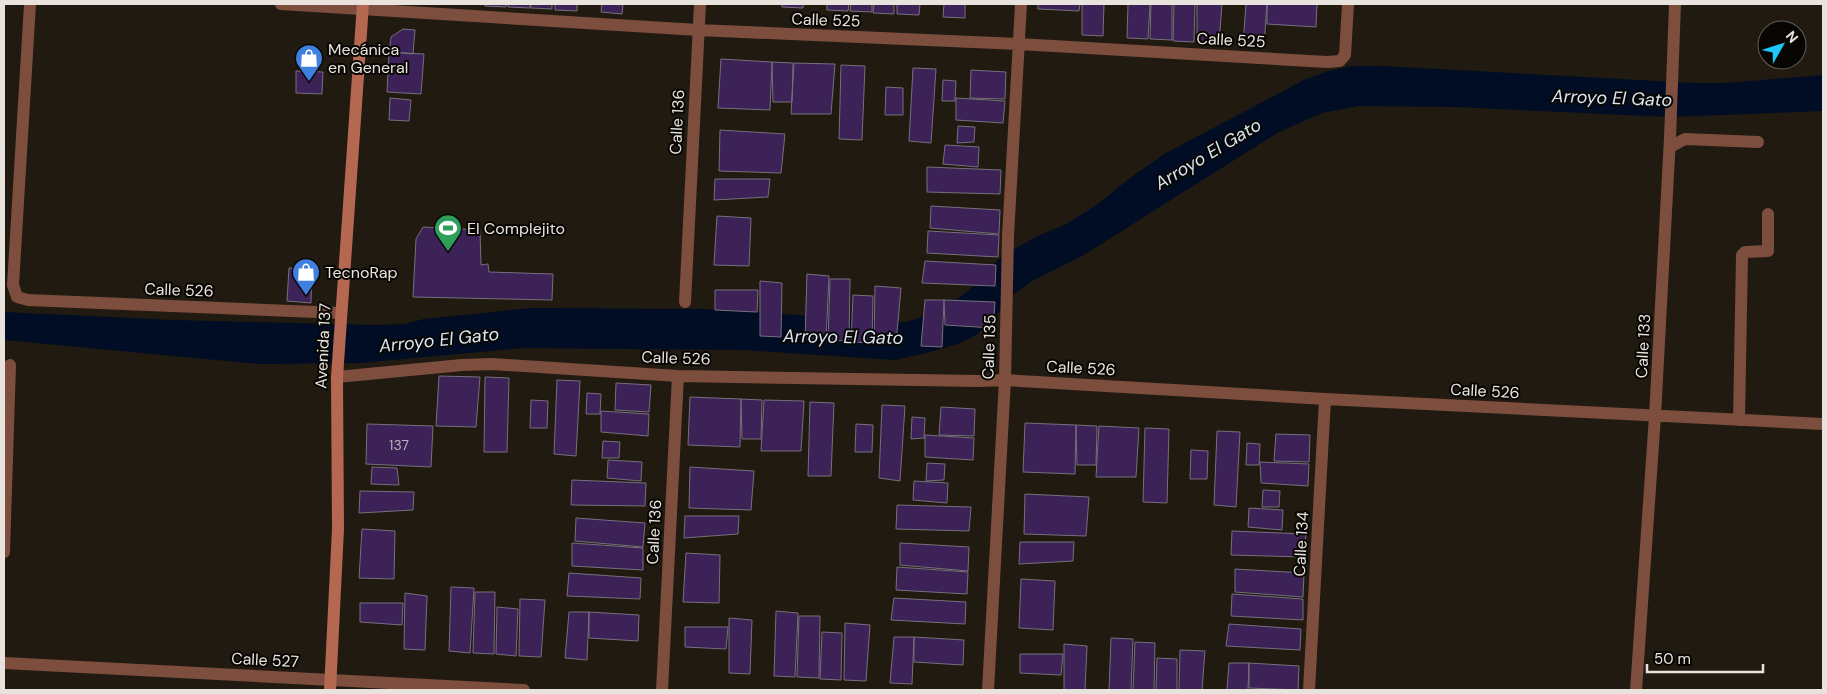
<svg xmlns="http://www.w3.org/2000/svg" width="1827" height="694" viewBox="0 0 1827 694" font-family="'DM Sans',sans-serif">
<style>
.water{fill:#000d24}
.building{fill:#3d2257;stroke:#75707c}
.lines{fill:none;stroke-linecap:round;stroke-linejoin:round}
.street{stroke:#7d4d3e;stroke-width:12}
.secondary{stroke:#b56851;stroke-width:12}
.labels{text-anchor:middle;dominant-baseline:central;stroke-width:4;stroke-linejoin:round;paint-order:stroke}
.number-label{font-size:14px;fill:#bdb4bc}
.street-label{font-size:16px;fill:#e8e4dd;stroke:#080603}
.poi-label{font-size:16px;fill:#e8e4dd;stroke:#080603;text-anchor:start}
.water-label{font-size:18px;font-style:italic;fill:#d8e5f4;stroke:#080603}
</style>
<rect width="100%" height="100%" fill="#201a11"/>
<path class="water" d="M1353,66h30l310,17h32l98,-8v36l-154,6 -213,-10 -97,-1 -37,7 -45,20 -195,123 -50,25 -19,14 -23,28 -15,13 -17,8 -32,9 -31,7 -153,-10 -219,-2 -162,15 -101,1 -256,-24v-28l169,8 204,5 28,-1 19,-5 107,-11 173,1 203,13 40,-15 22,-17 17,-20 21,-17 29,-16 32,-14 30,-19 32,-26 36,-25 138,-73 24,-9z"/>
<path class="building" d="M485,4h21v3l-21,-1z
M508,4h22v4l-22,-1z
M531,4h21v5l-21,-1z
M555,4h22v7l-22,-1z
M602,4h21l-1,10 -21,-2z
M782,4h21v4l-21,-1z
M827,4h22l-1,7 -21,-1z
M851,4h21v8l-22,-1z
M874,4h20v10l-21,-1z
M897,4h23l-1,11 -22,-1z
M944,4h21v14l-22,-1z
M1038,4h42l-1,7 -41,-2z
M1082,4h22l-1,32 -21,-1z
M1128,4h22l-2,35 -21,-1z
M1151,4h21v36l-22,-1z
M1174,4h21l-1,38 -21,-1z
M1197,4h25l-3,39 -22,-1z
M1246,4h21l-3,42 -21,-1z
M1267,4h50l-1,23 -49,-3z
M403,29l12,1 -2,24 -24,-2 2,-15z
M389,52l35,2 -3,40 -34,-2z
M721,59l51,3 -2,48 -52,-2z
M772,62l21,1 -1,39h-19z
M794,63l41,1 -4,50h-40z
M841,65l24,1 -3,74 -23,-1z
M913,68l23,1 -5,74 -22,-2z
M971,70l35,2 -1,27 -35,-1z
M296,71l27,1 -1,22 -26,-1z
M943,80l13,1 -1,20h-13z
M886,87l17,1v27h-18z
M390,98l21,2 -2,21 -20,-1z
M956,98l49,3 -2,22 -47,-3z
M958,126l17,1 -1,15 -17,1z
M720,130l65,4 -4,39 -62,-2z
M945,145l34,2 -1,20 -35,-3z
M927,167l74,3 -1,24 -73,-2z
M715,179h55l-2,18 -54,3z
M931,206l69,4 -1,24 -69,-6z
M717,216l34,2 -2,48 -35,-1z
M423,227l57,3 1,35 7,-1 1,8 64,2 -1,26 -139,-3 3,-58z
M928,231l71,4 -1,22 -71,-4z
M925,261l71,4 -1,21 -73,-3z
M289,268l23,1 -1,34 -24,-2z
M807,274l22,2 -3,64 -21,-1z
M830,279h20l-1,62 -21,-1z
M760,281l22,2 -1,54 -21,-1z
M875,286l26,2 -5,56 -22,-1z
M715,290h43l-1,22 -42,-2z
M853,295l20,1 -1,47 -21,-1z
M925,300h19l-2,47 -21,-1z
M944,300l51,2 -2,26 -48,-3z
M439,376l41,1 -4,50 -40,-1z
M485,377l24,1 -2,74h-23z
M557,380l23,1 -4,75 -22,-2z
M616,383l35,2 -2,27 -34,-2z
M587,393l14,1 -1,20h-14z
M690,397l51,2 -1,48 -52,-2z
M741,399l21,1 -1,39h-19z
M531,400l17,1 -1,27h-17z
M764,400l40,1 -3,50h-40z
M810,402l24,1 -3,73h-23z
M882,405l23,1 -5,75 -21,-3z
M941,407l34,2 -1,27 -35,-1z
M601,411l48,3 -1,22 -47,-4z
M912,417l13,1 -1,20 -13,1z
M1025,423l51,2 -1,49 -52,-2z
M367,424l66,2 -2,41 -65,-3z
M856,424l17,1 -1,27h-17z
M1076,425l21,1 -1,39h-19z
M1099,426l40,2 -3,49h-40z
M1145,428l24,1 -2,74 -24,-1z
M1217,431l23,1 -4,75 -22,-2z
M1276,434l34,1 -1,27 -35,-1z
M925,435l49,3 -1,22 -48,-3z
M603,441l17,1 -1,16h-17z
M1247,443l13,1 -1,21h-13z
M1191,450l17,1 -1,28h-17z
M608,460l34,2 -1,19 -34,-3z
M1260,462l49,2 -1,22 -47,-3z
M927,463l18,1 -1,16 -18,1z
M372,467l25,1 2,17 -28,-1z
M690,467l64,4 -3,39 -62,-2z
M572,480l74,3 -1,23 -74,-1z
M914,481l34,2 -1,20 -34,-3z
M1263,490l17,1 -1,16h-17z
M360,491l54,1 -1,18 -54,3z
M1025,494l64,3 -3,39 -62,-2z
M897,505l74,2 -2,24 -73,-2z
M1249,508l34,2 -1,20 -34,-3z
M685,516h54l-1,18 -54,4z
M576,518l69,5 -2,24 -68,-6z
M362,529l33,2 -1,48 -35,-1z
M1232,531l74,3 -2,23 -73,-2z
M1020,542h54l-1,19 -54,3z
M572,543l71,5v22l-71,-4z
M900,543l69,4 -1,24 -68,-6z
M686,553l34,2 -1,48 -36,-1z
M897,567l71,5 -1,22 -71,-4z
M1235,569l69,4 -1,24 -68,-5z
M569,573l72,5 -1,21 -73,-3z
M1021,579l34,2 -2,49 -34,-2z
M451,587l23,1 -4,65 -21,-2z
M475,592h20l-1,62 -21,-1z
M405,593l22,3 -2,54 -21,-1z
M1232,594l71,5v21l-72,-4z
M894,598l72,4 -1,22 -74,-4z
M520,599l25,1 -4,57 -22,-1z
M360,603h43l-1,22 -42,-3z
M497,607l21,2 -2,47 -20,-2z
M776,611l22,2 -3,64 -21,-1z
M569,612h20l-2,48 -22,-2z
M589,612l50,3 -1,26 -49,-3z
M799,616h21l-1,62 -22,-1z
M729,618l23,2 -2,54 -21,-1z
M845,623l25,2 -4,56 -22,-1z
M1229,624l72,5 -1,21 -74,-4z
M685,627h43l-2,22 -41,-2z
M822,632l20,1 -1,47 -21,-1z
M894,637h20l-2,47 -22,-1z
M914,637l50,3 -1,25 -49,-3z
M1111,638l22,1 -2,51h-22z
M1135,642l20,1 -1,47h-21z
M1064,644l23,2 -2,44h-21z
M1180,650l25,1 -3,39h-23z
M1020,654h43l-2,21 -41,-2z
M1157,658l20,1v31h-21z
M1229,663h20l-1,27h-21z
M1249,663l50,3 -1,24 -49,-2z"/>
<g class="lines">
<path class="street" d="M30,4l-17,281 4,12 11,3 313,13
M281,4l417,26 321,14 308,18 13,-1 5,-6 3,-51
M1670,147l15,-8 73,3
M685,302l15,-298
M337,377l125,-12 30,-1 186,12 301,5 26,-1 320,19 498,25
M1739,420l3,-165 3,-3 23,-1v-37
M4,552l6,-187
M4,663l520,27
M662,690l16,-314
M988,690l17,-310 3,-144 13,-232
M1309,690l16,-291
M1636,690l19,-274 15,-278 5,-134"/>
<path class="secondary" d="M330,690l8,-161 -1,-152 26,-373"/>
</g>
<defs>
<g id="shop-pin" transform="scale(1.4375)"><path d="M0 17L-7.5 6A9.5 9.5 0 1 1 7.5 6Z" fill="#3f7fe0" stroke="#080603"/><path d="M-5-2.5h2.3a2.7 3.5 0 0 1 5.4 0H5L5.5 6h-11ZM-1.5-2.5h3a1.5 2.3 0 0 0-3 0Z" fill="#fff"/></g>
<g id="stadium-pin" transform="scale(1.4375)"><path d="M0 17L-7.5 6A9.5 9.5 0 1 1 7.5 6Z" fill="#2e9e5b" stroke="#080603"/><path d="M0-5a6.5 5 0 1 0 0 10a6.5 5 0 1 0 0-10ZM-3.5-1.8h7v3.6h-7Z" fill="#fff"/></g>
</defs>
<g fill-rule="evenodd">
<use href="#shop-pin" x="309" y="58"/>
<use href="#stadium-pin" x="448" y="228"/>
<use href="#shop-pin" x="306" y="272"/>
</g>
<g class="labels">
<g class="number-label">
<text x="399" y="445">137</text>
</g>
<g class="street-label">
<text transform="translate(826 20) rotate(2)">Calle 525</text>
<text transform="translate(1231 40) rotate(3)">Calle 525</text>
<text transform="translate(677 122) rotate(-87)">Calle 136</text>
<text transform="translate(179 290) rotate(2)">Calle 526</text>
<text transform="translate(323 346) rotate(-87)">Avenida 137</text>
<text transform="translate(1643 346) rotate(-87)">Calle 133</text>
<text transform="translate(989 347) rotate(-88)">Calle 135</text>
<text transform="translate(676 358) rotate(2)">Calle 526</text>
<text transform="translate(1081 368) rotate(3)">Calle 526</text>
<text transform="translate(1485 391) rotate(3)">Calle 526</text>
<text transform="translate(654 532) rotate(-87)">Calle 136</text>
<text transform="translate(1301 544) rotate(-87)">Calle 134</text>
<text transform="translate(265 660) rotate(3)">Calle 527</text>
</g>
<g class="poi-label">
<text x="328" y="49">Mecánica<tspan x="328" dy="18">en General</tspan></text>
<text x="467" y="228">El Complejito</text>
<text x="325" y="272">TecnoRap</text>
</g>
<g class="water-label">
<text transform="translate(1612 98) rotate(2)">Arroyo El Gato</text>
<text transform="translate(1208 154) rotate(-31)">Arroyo El Gato</text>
<text transform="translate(843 337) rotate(1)">Arroyo El Gato</text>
<text transform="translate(439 340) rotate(-6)">Arroyo El Gato</text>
</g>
</g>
<rect width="1827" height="694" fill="none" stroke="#e8e4dd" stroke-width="10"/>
<g transform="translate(1782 45) rotate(51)"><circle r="24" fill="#080603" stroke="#625f5a"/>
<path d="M0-4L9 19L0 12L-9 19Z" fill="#1dc9fc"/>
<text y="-8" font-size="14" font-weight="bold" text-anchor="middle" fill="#e8e4dd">N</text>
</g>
<path d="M1647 664v8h116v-8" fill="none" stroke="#e8e4dd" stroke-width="2.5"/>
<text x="1654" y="664" font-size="15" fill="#e8e4dd" stroke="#080603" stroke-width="4" paint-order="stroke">50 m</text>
</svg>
